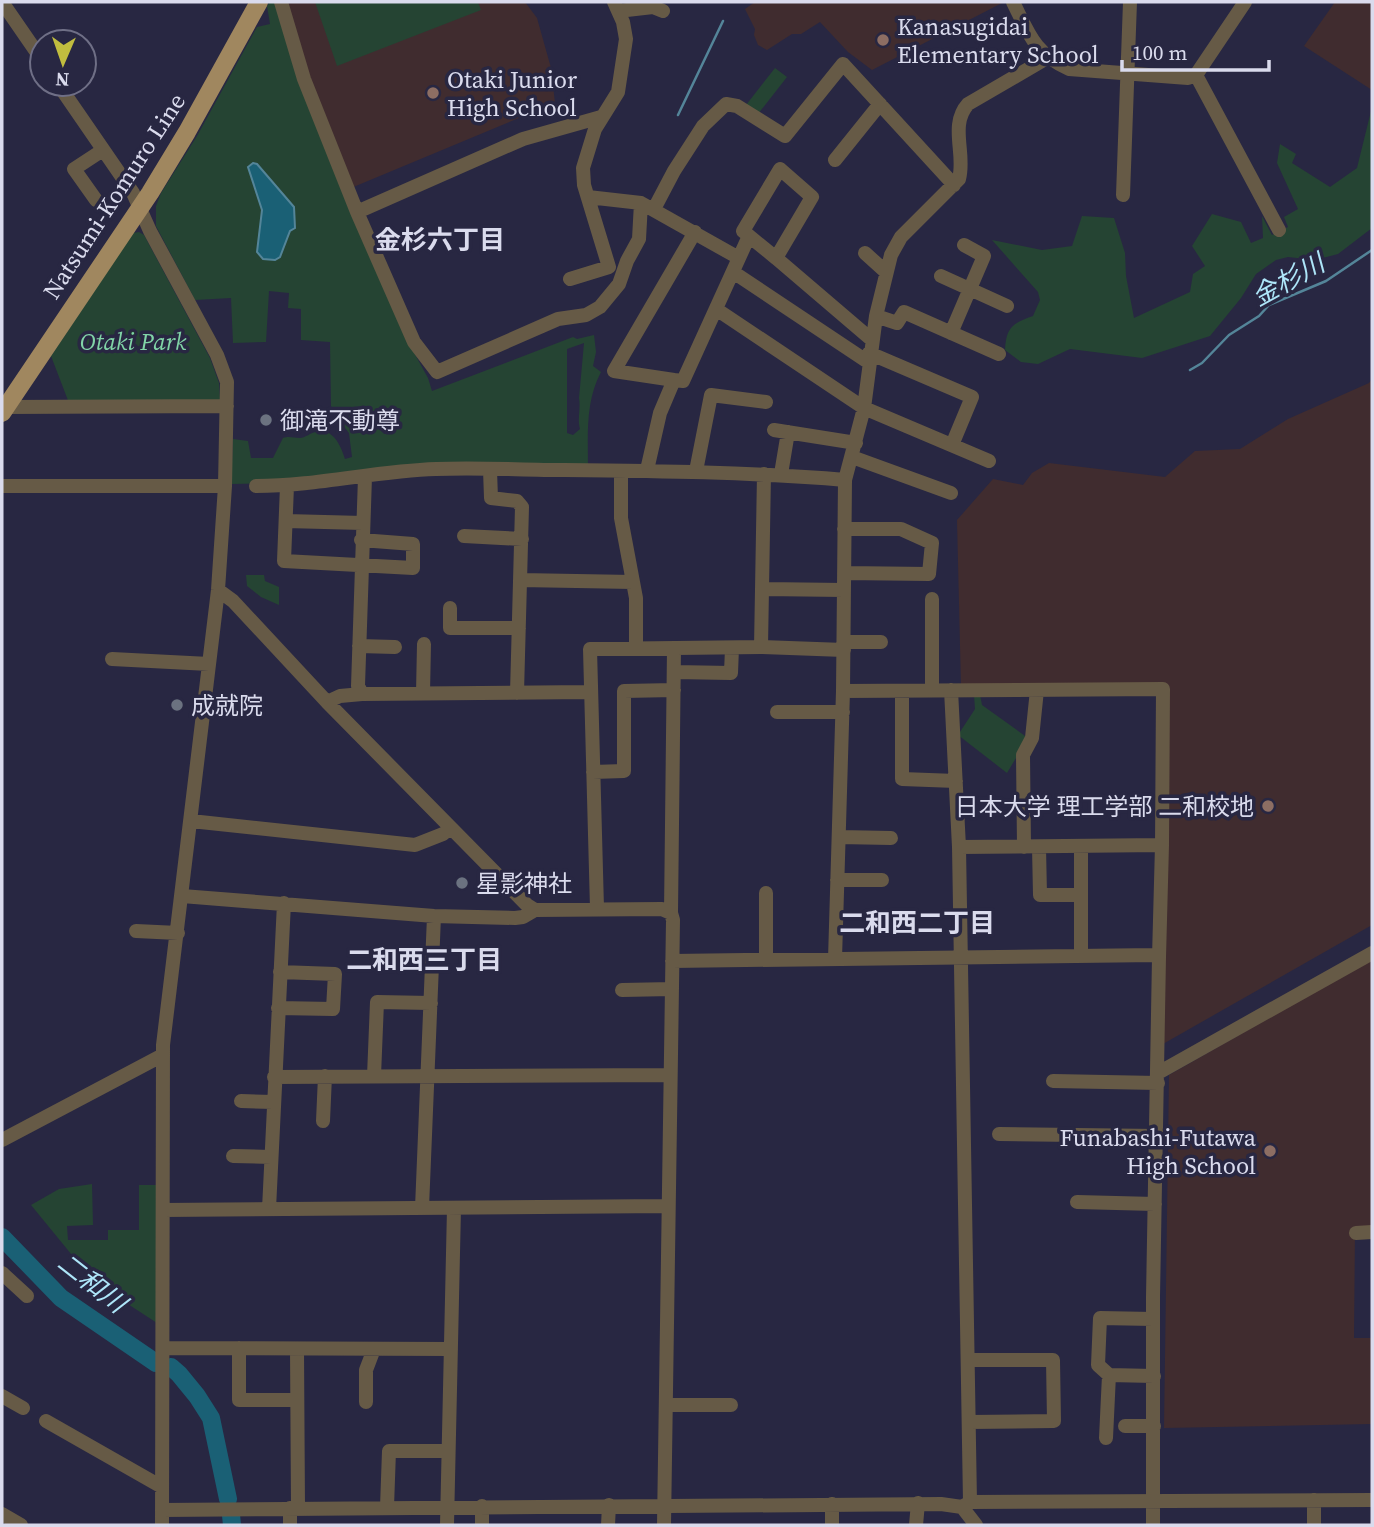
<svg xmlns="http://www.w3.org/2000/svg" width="1374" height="1527" viewBox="0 0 1374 1527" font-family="'Source Serif 4','Noto Sans JP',serif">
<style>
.education{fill:#402c2f}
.green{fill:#254433;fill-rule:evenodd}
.water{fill:#1a6075;stroke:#548599;stroke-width:2}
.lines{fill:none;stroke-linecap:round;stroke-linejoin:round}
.stream{stroke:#548599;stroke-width:2.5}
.river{stroke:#1a6075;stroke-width:18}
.minor{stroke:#665a46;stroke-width:14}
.major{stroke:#a0875f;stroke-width:18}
.education-dot{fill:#8d6e63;stroke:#282742;stroke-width:2.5}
.worship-dot{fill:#6b7280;stroke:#282742;stroke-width:2.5}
.labels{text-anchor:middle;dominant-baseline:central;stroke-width:7;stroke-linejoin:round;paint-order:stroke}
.poi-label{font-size:24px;fill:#dadbed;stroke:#282742;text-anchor:start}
.street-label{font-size:24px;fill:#dadbed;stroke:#282742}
.park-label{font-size:24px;font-style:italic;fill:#81d4a7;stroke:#282742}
.neighbourhood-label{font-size:26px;font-weight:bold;fill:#dadbed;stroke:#282742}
.water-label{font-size:26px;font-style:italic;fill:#aee6f9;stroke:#282742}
</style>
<rect width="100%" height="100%" fill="#282742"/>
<path class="education" d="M285,2h240l12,16 14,50 4,35 -204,85 -32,-80z
M755,2h247v1l-130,67 -24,-18 -28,-30 -19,12h-9l-25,16 -9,-5 -4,-10 1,-6 -10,-20z
M1335,2h37v88l-68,-44z
M1372,379v546l-209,119 3,-360 -205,3 -4,-167 36,-41 30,6 9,-12 17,-10 116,14 30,-26 45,-2 48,-30 81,-36z
M1372,959v268l-17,1 -1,110h18v86l-208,4 5,-353z"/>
<path class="green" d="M270,2h9l122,327 27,49 4,13 141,-54 4,2 17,-4 2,17 -3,14 8,6c-16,30 -13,64 -13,97l-78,-1 -219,15 -60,1 2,-45 15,2 3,17h22l10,-20c7,-2 10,0 17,0 5,0 10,-5 16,-6 17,-5 25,14 29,27l7,-2 -3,-24 -14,-18 -4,-9 -1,-64 -29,-2v-31l-13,-1 1,-15 -20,-2 -3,51 -33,1 -2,-45 -36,2 -39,-74v-20l5,-13 36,-57 60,-109 13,-3 -3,-18zM584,343l-5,55c2,11 -2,20 1,31l-7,6 -6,-2v-84z
M315,2h163l3,8 -144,56z
M775,68l12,9 -29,37 -12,-9z
M1372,107v121l-34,26 -23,6 -27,-3 -12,3 -20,14 -15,24 -31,38 -68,22 -72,-9 -32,15 -17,-2 -16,-12c1,-23 8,-27 28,-34l7,-16 -2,-8 -46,-52 50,10 30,-4 10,-30 32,2 11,35 1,23 8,42 56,-26 3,-18 12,-8 -13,-20 20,-32 29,8 10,21 12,-5 -1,-22 10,19 16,-8 -4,-10 14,-8 -21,-46 3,-19 16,10 -4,9 38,24 27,-19z
M139,232l5,3 66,123 9,25 1,17 -151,3 -18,-47 82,-123z
M246,575h18l1,6 14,6v18l-18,-8 -14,-11z
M974,695h6l2,10 46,33 -21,35 -49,-38 17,-26z
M92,1184l1,41 -26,1 1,14h40v-10h31v-45h19l-1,138 -63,-41 -63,-77 28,-16z"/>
<path class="water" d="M253,163l4,1 37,43 1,21 -5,3 -10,26 -5,3 -12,-1 -6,-7 5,-42 -14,-43z"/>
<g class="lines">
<path class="stream" d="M678,115l45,-94
M1190,370l12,-7 27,-28 30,-19 10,-11 57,-24 46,-31"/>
<path class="river" d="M2,1237l59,61 95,65
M171,1367l8,7 18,22 14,22 17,81
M231,1515l1,10"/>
<path class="minor" d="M2,2l40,58
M281,2l23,77 53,133 57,130 23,30 121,-53 28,-4 14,-8 19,-23 8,-23 12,-22 2,-36
M1013,2c16,32 21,51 56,67l119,9 8,-3 49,-73
M618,11l35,-4 10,4
M1196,75l83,155
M58,84l75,109 17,38 67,124 10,27 -2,104 -7,104 -55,455 -1,480
M835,160l45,-56
M1123,195l7,-193
M588,197l53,6 98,55
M96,200l-22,-31 29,-19
M654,209l20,-38 29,-45 23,-22 11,2 48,30 58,-72 111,121
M357,212l166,-73 78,-22
M865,253l21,19
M776,258l-33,-27 37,-62 32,28 -36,61 96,82
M733,272l135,90
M941,276l66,30
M570,279l39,-12 -25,-82 -1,-17 12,-39 23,-37 8,-53 -3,-17 -9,-20
M716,309l148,99 125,53
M876,316l21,7 7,-11 95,42
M951,333l33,-77 -20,-11
M869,353l103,44 -20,48
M674,380l-60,-9 81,-139
M5,407l222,-1
M774,430l82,13
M852,457l99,36
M490,470l1,28 26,3 5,6 -5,186
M647,470l13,-57 14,-33 9,1 66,-145
M621,471v47l15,80v49
M696,471l15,-76 55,7
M781,474l7,-42
M2,486h223
M256,486c61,0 119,-15 180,-17 42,-2 85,1 128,1 94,1 187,2 281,10
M287,486l-3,75 129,7v-24l-52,-4
M286,521l77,2
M464,536l58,3
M844,573l85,1 3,-31 -31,-14h-57
M520,580l113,2
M763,589l81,1
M218,590l15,11 94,101 200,203 8,5 127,-1 9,4 2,7 -9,605
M450,608v20h69
M844,642h37
M359,646l36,1
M761,647l3,-173
M112,659l97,5
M674,672l57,1 1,-25
M932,690v-91
M951,690l8,157 11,655
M843,691l320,-2 -1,156 -3,112
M902,691v88l54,2
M423,693l1,-49
M362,694l-4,-8 7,-209
M327,702l13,-6 22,-2 228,-2
M777,712h66
M593,772l31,-1v-80l50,-1
M191,821l224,24 28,-11 7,-6
M839,837l52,1
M959,847l203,-2
M1024,847l-1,-92 9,-17 5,-48
M1039,847l1,48h41
M837,880h45
M766,893v66
M182,896l252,20 81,2 8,-1 12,-7
M597,908l-7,-259 171,-2 83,3
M671,913l3,-265
M136,931l42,2
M1081,956v-110
M835,959l8,-268 2,-211 19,-72 12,-92 15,-61 10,-18 58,-58c7,-25 -10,-54 9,-75l79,-46
M672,961l484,-6 3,2 -6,340v228
M622,990l50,-1
M278,1008l55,1 2,-35 -55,-2
M1158,1073l214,-120
M374,1076l3,-74 54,1
M274,1077l396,-2
M1053,1081l105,2
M241,1101l32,1
M323,1121l2,-45
M999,1134l158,2
M2,1140l161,-85
M233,1156l38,1
M1077,1202l78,2
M422,1208l12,-292
M269,1209l15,-306
M163,1210l505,-4
M1356,1233l16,-1
M2,1273l25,23
M163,1348l288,1
M239,1348v52h58
M297,1350l1,157
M968,1360h85l1,61 -85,1
M1109,1375l45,1
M2,1396l21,12
M366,1402v-32l8,-21
M666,1405h65
M46,1421l116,66
M1125,1426h29
M1106,1438l3,-63 -11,-10 2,-47 53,1
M387,1507l2,-56h59
M962,1507l8,-5 402,-2
M290,1508v17
M162,1510l779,-6 21,3 14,18
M2,1514l19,11
M447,1525l7,-317
M482,1525v-19
M608,1525l1,-20
M832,1525v-21
M916,1525l2,-22
M1314,1525v-25"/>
<path class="major" d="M2,413l148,-220 37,-61 72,-130"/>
</g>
<g class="education-dot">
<circle cx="883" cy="40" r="7"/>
<circle cx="433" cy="93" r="7"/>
<circle cx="1268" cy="806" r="7"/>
<circle cx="1270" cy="1151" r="7"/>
</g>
<g class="worship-dot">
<circle cx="266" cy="420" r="7"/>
<circle cx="177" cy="705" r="7"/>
<circle cx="462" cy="883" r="7"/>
</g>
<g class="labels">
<g class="poi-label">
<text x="897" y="26">Kanasugidai<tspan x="897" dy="28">Elementary School</tspan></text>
<text x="447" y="79">Otaki Junior<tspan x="447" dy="28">High School</tspan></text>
<text x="280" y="420">御滝不動尊</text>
<text x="191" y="705">成就院</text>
<text x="1254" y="806" text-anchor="end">日本大学 理工学部 二和校地</text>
<text x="476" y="883">星影神社</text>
<text x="1256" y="1137" text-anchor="end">Funabashi-Futawa<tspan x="1256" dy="28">High School</tspan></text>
</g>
<g class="street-label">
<text transform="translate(114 196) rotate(-57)">Natsumi-Komuro Line</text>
</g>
<g class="park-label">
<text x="133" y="341">Otaki Park</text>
</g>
<g class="neighbourhood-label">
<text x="440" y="240">金杉六丁目</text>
<text x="917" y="923">二和西二丁目</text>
<text x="424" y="960">二和西三丁目</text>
</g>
<g class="water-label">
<text transform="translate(1288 280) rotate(-29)">金杉川</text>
<text transform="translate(92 1283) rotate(38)">二和川</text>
</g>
</g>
<rect width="1374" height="1527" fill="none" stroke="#dadbed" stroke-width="7"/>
<g transform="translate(63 63) rotate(182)"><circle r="33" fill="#282742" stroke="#6f6f86" stroke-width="2"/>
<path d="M0-5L12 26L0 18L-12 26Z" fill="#c1bd3f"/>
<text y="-10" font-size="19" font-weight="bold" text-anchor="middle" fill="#dadbed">N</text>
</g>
<path d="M1122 60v10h147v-10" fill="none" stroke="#dadbed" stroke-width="3.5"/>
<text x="1132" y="60" font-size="21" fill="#dadbed" stroke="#282742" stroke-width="5" paint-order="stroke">100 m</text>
</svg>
